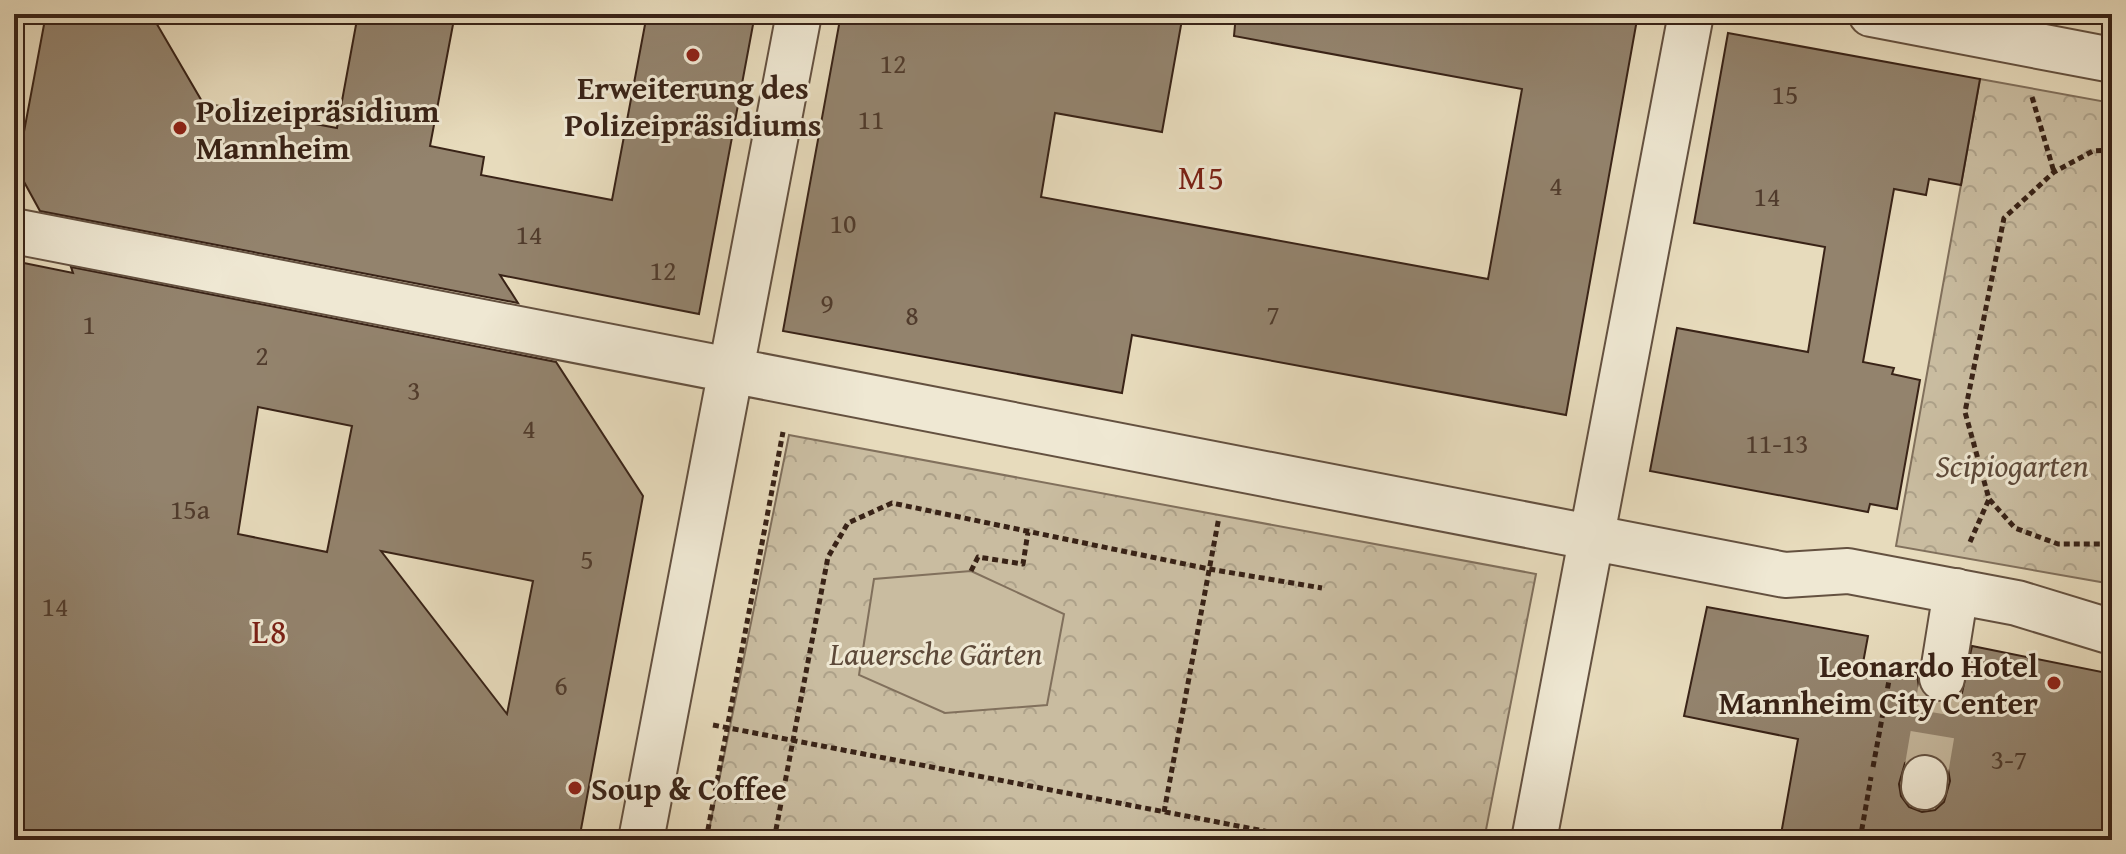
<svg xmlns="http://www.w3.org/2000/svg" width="2126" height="854" viewBox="0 0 2126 854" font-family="'Gentium Book Plus',serif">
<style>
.forest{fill:url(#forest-crowns);stroke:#81705c;stroke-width:2}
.garden{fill:#c9bca0;stroke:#81705c;stroke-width:2}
.building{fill:#93836d;stroke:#392317;stroke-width:2;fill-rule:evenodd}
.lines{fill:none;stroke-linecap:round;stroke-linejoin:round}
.minor-tunnel{stroke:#c4b69b;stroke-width:44;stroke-dasharray:44 22;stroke-linecap:butt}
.minor-casing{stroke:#645140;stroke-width:48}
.path{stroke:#392317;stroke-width:5;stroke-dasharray:6 4;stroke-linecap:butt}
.minor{stroke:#efe8d3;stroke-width:44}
.poi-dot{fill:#8f2418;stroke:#efe8d3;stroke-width:3}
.labels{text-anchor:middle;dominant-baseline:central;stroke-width:6;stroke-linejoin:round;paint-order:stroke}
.number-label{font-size:28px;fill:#503b2c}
.poi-label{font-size:32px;font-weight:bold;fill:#392317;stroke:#efe8d3;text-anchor:start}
.park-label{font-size:32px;font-style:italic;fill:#5d4939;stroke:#efe8d3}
.neighbourhood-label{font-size:34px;letter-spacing:2px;fill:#7a1f14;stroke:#efe8d3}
</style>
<defs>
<pattern id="forest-crowns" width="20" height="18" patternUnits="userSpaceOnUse" patternTransform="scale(2)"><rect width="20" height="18" fill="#c9bca0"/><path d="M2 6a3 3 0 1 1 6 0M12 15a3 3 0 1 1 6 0" fill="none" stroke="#ada189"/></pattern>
</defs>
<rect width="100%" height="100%" fill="#e7dbbc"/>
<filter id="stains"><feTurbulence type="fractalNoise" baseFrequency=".0025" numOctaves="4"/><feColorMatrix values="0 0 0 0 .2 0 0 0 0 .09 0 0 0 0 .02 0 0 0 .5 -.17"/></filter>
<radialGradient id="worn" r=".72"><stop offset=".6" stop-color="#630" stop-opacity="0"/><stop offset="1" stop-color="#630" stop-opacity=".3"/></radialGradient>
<path class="forest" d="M1980,79l132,24v481l-216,-38z
M789,435l747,139 -52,266h-777z"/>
<path class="garden" d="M971,571l93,43 -17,91 -102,8 -86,-38 15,-96z"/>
<path class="building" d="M46,14h105l52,89 134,25 21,-114h97l-25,132 54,11 -3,18 131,25 35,-186h108l-56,300 -199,-39 18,28 -478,-92 -23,-42z
M841,14h342l-21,118 -107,-19 -14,84 447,82 34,-190 -288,-53 2,-22h402l-72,401 -434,-80 -10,58 -339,-62z
M1728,33l252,46 -19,106 -32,-6 -3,16 -32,-6 -31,173 31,6 -2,6 28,6 -23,129 -27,-5 -2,8 -218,-41 27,-143 131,24 17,-105 -131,-24z
M14,261l59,12 -2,-6 485,95 87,134 -64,344h-565zM258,407l94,19 -25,126 -89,-18zM381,551l152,30 -26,133z
M1707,607l161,29 -5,27 54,10 2,15 8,10 10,4h13l12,-9 10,-47 140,28v166h-332l18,-101 -114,-23zM1927,753l13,5 8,11 2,12 -6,21 -9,8 -13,2 -13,-5 -8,-11 -2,-12 6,-21 9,-7z"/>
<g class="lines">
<path class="minor-tunnel" d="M1925,778l17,-100"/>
<g class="minor-casing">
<path id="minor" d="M1871,14l241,46
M14,231l1771,344 63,-4 169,32 95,29
M1942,678l14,-87
M1924,787l1,-9
M641,840l158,-826
M1534,840l157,-826"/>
</g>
<path class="path" d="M2032,97l22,75
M2112,150l-19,1 -39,21 -50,46 -39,194 24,87 26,29 43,16h54
M1970,542l19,-43
M971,571l7,-14 45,7 5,-32
M713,725l598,115
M1873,767l17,-92
M1164,812l55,-295
M706,840l77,-408
M774,840l54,-283 20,-34 44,-20 317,66 113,19
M1860,840l11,-63"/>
<use href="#minor" class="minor"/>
</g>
<g class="poi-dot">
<circle cx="693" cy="55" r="8"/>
<circle cx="180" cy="128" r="8"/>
<circle cx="2054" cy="683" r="8"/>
<circle cx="575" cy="788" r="8"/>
</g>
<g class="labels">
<g class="number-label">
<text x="893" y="62">12</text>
<text x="1785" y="93">15</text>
<text x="871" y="118">11</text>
<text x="1556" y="184">4</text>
<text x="1767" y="195">14</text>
<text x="843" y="222">10</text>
<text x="529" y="233">14</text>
<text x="663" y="269">12</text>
<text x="827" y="302">9</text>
<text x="1273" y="313">7</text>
<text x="912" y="314">8</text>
<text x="89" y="323">1</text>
<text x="262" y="354">2</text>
<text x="414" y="389">3</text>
<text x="529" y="427">4</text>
<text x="1777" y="442">11-13</text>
<text x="190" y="508">15a</text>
<text x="587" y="558">5</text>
<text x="55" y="605">14</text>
<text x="561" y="684">6</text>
<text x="2009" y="758">3-7</text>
</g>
<g class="poi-label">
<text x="693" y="87" text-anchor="middle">Erweiterung des<tspan x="693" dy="37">Polizeipräsidiums</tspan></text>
<text x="196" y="110">Polizeipräsidium<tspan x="196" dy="37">Mannheim</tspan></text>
<text x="2038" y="665" text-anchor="end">Leonardo Hotel<tspan x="2038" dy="37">Mannheim City Center</tspan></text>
<text x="591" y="788">Soup &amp; Coffee</text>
</g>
<g class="park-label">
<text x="2012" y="465">Scipiogarten</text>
<text x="936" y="653">Lauersche Gärten</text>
</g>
<g class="neighbourhood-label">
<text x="1202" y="176">M5</text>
<text x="270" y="630">L8</text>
</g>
</g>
<rect width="2126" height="854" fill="none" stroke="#e7dbbc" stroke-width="48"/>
<rect x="16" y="16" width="2094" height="822" fill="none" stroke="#392317" stroke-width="4"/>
<rect x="24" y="24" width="2078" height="806" fill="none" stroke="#392317" stroke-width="2"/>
<rect width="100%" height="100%" filter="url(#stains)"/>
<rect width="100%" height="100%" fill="url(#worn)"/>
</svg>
